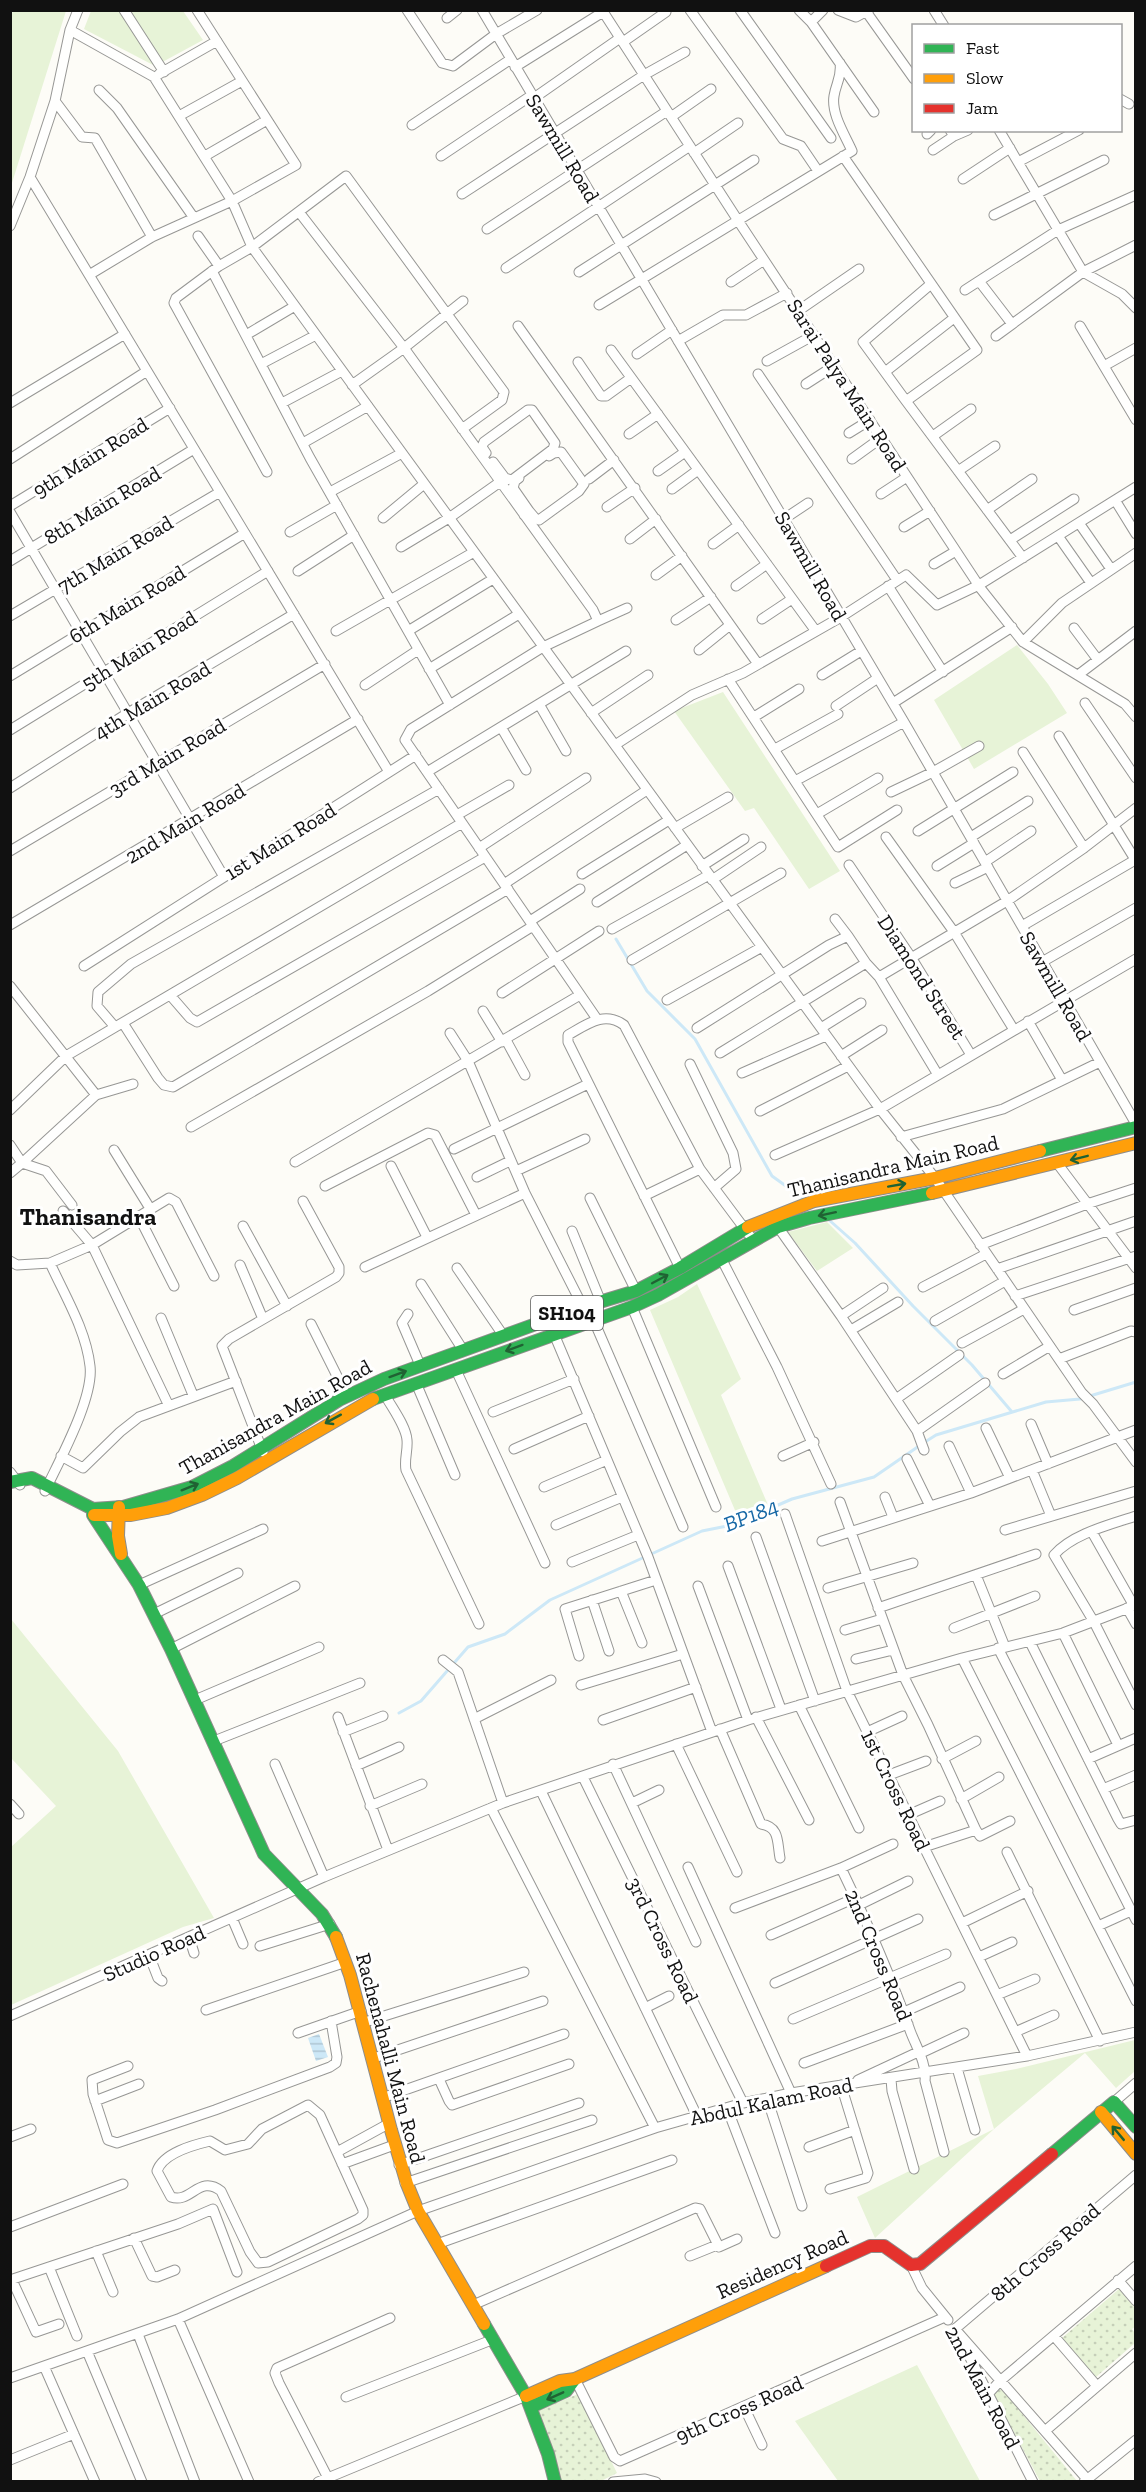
<svg xmlns="http://www.w3.org/2000/svg" width="1146" height="2492" viewBox="0 0 1146 2492" font-family="'Zilla Slab',serif">
<style>
.grass{fill:#e7f3d7}
.park{fill:url(#park-dots)}
.water{fill:url(#water-rules)}
.lines{fill:none;stroke-linecap:round;stroke-linejoin:round}
.stream{stroke:#cde8f7;stroke-width:3}
.street-casing{stroke:#979795;stroke-width:11}
.fast-casing{stroke:#8e8d8b;stroke-width:14}
.slow-casing{stroke:#8e8d8b;stroke-width:14}
.jam-casing{stroke:#8e8d8b;stroke-width:14}
.street{stroke:#fffffe;stroke-width:9}
.fast{stroke:#30b455;stroke-width:12}
.slow{stroke:#ff9f0a;stroke-width:12}
.jam{stroke:#e5322d;stroke-width:12}
.oneway{stroke:#206233}
.labels{text-anchor:middle;dominant-baseline:central;stroke-width:6;stroke-linejoin:round;paint-order:stroke}
.shield{fill:#fff;stroke:#585858;stroke-width:1.5}
.shield-label{font-size:20px;font-weight:bold;fill:#111}
.street-label{font-size:21px;fill:#111;stroke:#fff}
.water-label{font-size:22px;font-style:italic;fill:#1768a6;stroke:#fff}
.quarter-label{font-size:24px;font-weight:bold;fill:#111;stroke:#fff}
</style>
<defs>
<pattern id="park-dots" width="8" height="8" patternUnits="userSpaceOnUse" patternTransform="scale(1.5)"><rect width="8" height="8" fill="#e7f3d7"/><path d="M2 2h.1M6 6h.1" fill="none" stroke="#c5cfb8" stroke-width="1.8" stroke-linecap="round"/></pattern>
<pattern id="water-rules" width="6" height="5" patternUnits="userSpaceOnUse" patternTransform="scale(1.5)"><rect width="6" height="5" fill="#cde8f7"/><path d="M0 2.5h6" fill="none" stroke="#afc6d3"/></pattern>
</defs>
<rect width="100%" height="100%" fill="#fdfcf7"/>
<path class="grass" d="M13,11h53l-55,175 -1,-167z
M91,11h92l20,29 -48,26 -71,-37z
M1017,645l31,39 19,29 -93,56 -40,-69z
M723,692l117,179 -31,18 -55,-81 -9,3 -71,-100z
M827,1222l26,26 -36,23 -29,-39z
M697,1284l44,95 -20,16 47,110 -31,10 -87,-205 28,-13z
M11,1619l107,132 96,167 -31,9 -172,78v-158l45,-41 -45,-48z
M1135,2040v31l-19,17 -31,-35 -91,76 -119,109 -18,-41 137,-68 -16,-53 38,-7z
M917,2365l63,116h-142l-43,-60z"/>
<path class="park" d="M1119,2289l16,19v19l-3,2 3,4v10l-39,34 -34,-39z
M997,2388h4l76,93h-37l-47,-87z
M578,2394l39,79 -16,8h-44l-20,-70z"/>
<path class="water" d="M319,2034l9,23 -12,4 -8,-23z"/>
<g class="lines">
<path class="stream" d="M616,939l31,52 48,48 77,137 32,23
M828,1219l27,24 58,63 59,59 40,47
M925,1442l11,-7 110,-33 34,-3 56,-17
M399,1713l22,-12 47,-54 37,-13 45,-34 152,-69 30,-6 60,-26 82,-22 45,-31"/>
<g class="street-casing">
<path id="street" d="M124,10l40,62
M407,10l35,53 11,3 43,-32 41,-24
M482,10l422,712 232,402
M602,10l135,209 244,370 42,53 102,62 11,13
M690,10l93,129 18,7 17,25
M740,10l91,128
M799,10l12,12 63,90
M838,10l18,7 13,-7
M865,10l49,69
M934,10l10,16
M447,18l10,-8
M811,22l12,-12
M70,30l84,47 78,124 20,46 628,862 55,69 147,215 11,11 43,58
M623,42l43,-30
M515,67l88,-55
M159,74l58,-33
M99,90l18,18 77,110
M534,98l86,-60
M1120,99l9,5
M55,101l27,36 13,1 57,99
M179,116l63,-35
M671,117l40,-28
M412,125l99,-66
M950,130l4,6 14,-6
M999,130l84,142 39,22 14,14
M927,134l4,-4
M933,150l21,-14
M694,153l44,-30
M205,156l62,-36
M441,156l91,-61
M843,156l134,194 -71,51 117,157
M1018,162l61,-32
M30,177l359,595
M963,179l47,-31
M462,194l182,-119 41,-23
M299,212l105,136 189,262 5,11 -55,26 -132,82 -6,11 192,279
M994,215l110,-55
M10,226l20,-49 25,-76 15,-71 8,-20
M487,229l180,-118
M198,236l21,30
M506,268l184,-122
M212,271l98,187 140,247
M579,272l175,-112
M89,275l63,-38 80,-36 64,-36 -99,-155
M979,281l33,43
M731,282l33,-22
M965,290l93,-60 78,-35
M599,305l253,-154c-7,-16 -21,-37 -18,-55 2,-13 8,-19 6,-33
M798,311l61,-42
M518,326l240,338
M1080,326l56,94
M246,335l49,-29
M996,336l87,-64 53,-27
M678,341l45,-26h23l41,-22
M611,350l204,280
M637,354l35,-24
M767,361l47,-26
M578,362l23,34h5l25,-18
M261,364l55,-29
M1104,366l32,-18
M885,372l69,-54
M758,374l139,206
M806,384l28,-18
M352,385l52,-37 59,-47
M906,401l-43,-59 68,-58
M10,403l115,-69
M282,403l60,-32
M849,433l21,-13
M629,434l29,-20
M933,436l38,-27
M303,443l65,-37
M484,455l2,-2 -4,-6 2,-5 44,-32h4l23,33 -2,6 -41,31 -7,-2 -12,-16
M10,459l137,-88
M852,459l29,-21
M658,471l27,-19
M958,471l37,-25
M267,472l-93,-169 2,-5 43,-32 33,-19 94,-71 158,216 -2,8 -40,29
M519,478l-4,3 -2,7 16,23 -5,4
M589,479l25,-19
M672,489l26,-19
M330,492l72,-39
M881,494l26,-17
M1115,500l21,34
M10,506l160,-98
M607,507l28,-19
M987,510l45,-31
M529,511l6,7 4,2 40,-29 5,-7 -23,-32 -7,1 -5,3
M10,512l214,365
M383,518l41,-34
M784,519l24,-16
M1079,523l32,46
M904,527l26,-16
M290,532l47,-27
M1058,536l33,47
M630,539l26,-20
M1010,540l64,-41
M713,544l26,-19
M401,547l48,-29 51,-36
M10,561l184,-112
M934,564l22,-13
M298,571l56,-36
M656,575l26,-19
M736,586l31,-22
M888,586l55,86
M10,616l210,-124
M762,619l30,-20
M676,620l35,-23
M598,621l29,-13
M1074,628l24,32
M336,631l138,-79
M408,631l85,-52
M1023,642l39,-39 74,-50
M699,650l31,-25
M429,669l90,-55
M822,675l39,-24
M1078,675l58,-44
M10,676l235,-143
M728,679l110,168 59,-37
M365,685l53,-35
M893,703l119,-76
M1085,703l51,75
M539,704l27,47
M836,706l42,-28
M591,713l57,-38
M754,717l45,-28
M501,727l25,43
M10,730l258,-159
M1059,736l77,125
M615,745l77,-50 51,-22 98,-56 65,-42 31,30 42,-20 157,-98
M775,749l63,-35
M1023,752l61,96
M427,772l199,-121
M795,781l109,-59
M10,788l118,-75 166,-99
M891,792l42,-20 46,-26
M817,814l61,-36
M457,815l52,-30
M675,828l53,-31
M918,831l95,-59
M886,837l68,95 60,98
M971,837l57,-36
M479,848l107,-70
M10,851l315,-187
M985,862l46,-31
M849,865l62,92 60,98
M702,866l42,-27
M937,866l37,-23
M582,874l87,-54
M712,880l49,-33
M955,883l33,-16
M504,884l143,-94
M597,902l90,-57
M835,919l13,17
M530,921l50,-32
M10,925l348,-206
M1022,926l113,-66
M612,929l97,-54
M632,960l149,-87
M1042,962l94,-54
M84,966l332,-211
M879,977l128,-76 77,-53 52,-40
M10,986l86,109 -74,68 24,8 26,34
M502,993l97,-62
M170,995l20,23 7,4 288,-165
M667,1000l95,-53
M483,1011l19,31
M1028,1021l34,59
M123,1023l35,55 6,7 9,2 335,-198
M115,1027l-18,-21 1,-14 33,-28 308,-175
M697,1028l132,-83 19,-9 18,27 13,14 59,98
M821,1028l40,-25
M450,1033l18,28 57,132 58,114
M506,1040l19,35
M720,1053l146,-90
M841,1056l41,-26
M690,1064l43,89 3,16 -22,19
M742,1073l84,-37
M96,1095l37,-11
M10,1110l56,-54 396,-233
M760,1111l88,-45
M191,1127l237,-136 105,-65
M901,1137l102,-28 97,-47
M10,1145l12,18 -12,10
M454,1149l134,-65
M114,1150l37,60
M775,1155l105,-46 256,-150
M295,1162l285,-167
M1057,1163l79,105
M391,1166l36,71
M516,1171l69,-32
M477,1177l33,-16
M325,1186l103,-53 7,2 41,80
M644,1196l56,-27
M590,1198l46,93
M63,1211l29,34 76,159
M139,1217l35,69
M243,1226l44,80
M778,1227l63,89 76,115 7,19
M572,1231l29,71
M980,1245l107,-41 49,-16
M721,1258l56,109 54,117
M10,1261l7,4 33,-2c15,33 36,67 40,103 4,32 -31,95 -45,125
M50,1263l42,-18 77,-47 7,4 38,74
M240,1265l23,54
M365,1267l160,-74
M457,1268l46,67
M680,1268l-112,-226v-7c18,-10 36,-25 56,-10l76,144 53,71
M997,1269l139,-48
M421,1284l42,66
M923,1287l63,-33
M1015,1296l121,-40
M632,1307l84,200
M1074,1310l62,-22
M408,1314l-6,9 18,42
M841,1316l42,-28
M161,1318l32,77
M594,1321l89,206
M935,1321l70,-40
M311,1324l36,72
M851,1330l47,-28
M554,1334l94,223 64,175
M962,1343l62,-34
M1059,1359l72,-28 5,1
M456,1370l89,193
M1003,1374l47,-28
M416,1383l39,92
M385,1395c7,13 21,31 22,45 1,11 -3,19 -1,30l73,154
M896,1399l63,-44
M493,1412l81,-33
M1031,1424l17,40
M986,1428l24,50
M917,1431l68,-48
M949,1446l22,47
M514,1449l75,-33
M263,1452l-41,-106 7,-7 107,-62 3,-4v-6l-36,-66
M61,1456l22,12 37,-36 19,-15 97,-36
M783,1456l31,-14
M907,1459l23,47
M1032,1470l19,46
M10,1472l10,13
M544,1487l63,-27
M885,1497l8,20
M840,1502l63,173 25,50 48,105 4,6 30,-15
M785,1514l62,177 180,365
M1136,1516c-27,9 -64,18 -82,39l40,67 42,83
M556,1525l66,-28
M1005,1530l131,-39
M1092,1532l42,74
M756,1537l59,164
M822,1541l149,-48 165,-63
M572,1562l66,-27
M728,1566l53,143
M976,1575l29,72
M139,1585l124,-56
M698,1586l50,134
M828,1588l85,-25
M621,1591l21,52
M592,1600l17,51
M878,1608l158,-54
M1127,1608l9,16
M154,1614l84,-41
M954,1628l81,-32
M845,1630l37,-11
M1063,1633l55,112
M1030,1642l88,177 3,5 15,-4
M998,1648l138,272
M171,1649l124,-63
M579,1656l-14,-47 91,-29
M962,1658l174,343
M856,1659l37,-9
M443,1660l15,12 45,131
M581,1685l102,-31
M195,1700l124,-53
M799,1705l60,123
M338,1717l50,133
M756,1717l53,103
M474,1719l77,-39
M603,1720l93,-33
M720,1729l41,95c19,3 16,18 19,34
M343,1732l40,-16
M867,1732l35,-16
M214,1741l146,-58
M676,1744l61,128
M942,1759l34,-18
M1088,1759l48,-21
M275,1764l49,113
M613,1764l83,178
M356,1766l43,-19
M889,1775l37,-14
M583,1777l160,326
M1103,1789l33,-14
M541,1791l156,325
M961,1799l38,-22
M632,1803l27,-13
M10,1804l9,10
M370,1806l52,-22
M491,1808l164,320
M908,1815l32,-14
M924,1847l52,-17
M1007,1852l93,189
M688,1867l103,226
M841,1868c26,54 50,109 70,165 6,15 16,32 14,48l19,71
M859,1905l49,-24
M735,1908l106,-40 52,-24
M232,1918l11,26
M962,1923l66,-32
M1098,1926l33,-15
M771,1935l84,-37
M189,1937l5,16
M260,1946l70,-22
M149,1955l9,23 4,3
M979,1957l33,-15
M775,1983l143,-64
M997,1995l38,-16
M645,2008l24,-12
M206,2010l140,-48
M904,2012l56,-25
M10,2016l314,-139 179,-74 245,-83 214,-62 101,-25 73,-28
M793,2019l153,-65
M365,2022l159,-50
M1015,2032l39,-17
M298,2033l63,-22
M919,2054l45,-21
M374,2058l169,-57
M804,2063l104,-39
M128,2066l-36,14 1,14 15,46 9,3 98,-33 115,-43 6,-4 1,-6 -6,-36
M957,2068l18,62
M439,2079l10,22 3,4 117,-41
M891,2079l1,12 22,78
M858,2080l60,-28
M382,2098l182,-64
M767,2098l35,108
M95,2101l44,-17
M1114,2102l22,-19
M308,2105l12,10 43,95v5l-5,4 -90,43 -10,1 -8,-11 -29,-61c-22,-17 -30,13 -50,6l-14,-26c6,-18 36,-26 53,-30l15,9 23,-6 14,-15z
M727,2108l48,125
M10,2137l21,-8
M809,2147l46,-17
M337,2152l51,-28
M342,2164l52,-19
M399,2165l180,-62
M405,2183l187,-63
M830,2189l36,-11 2,-5 -27,-88
M10,2227l113,-43
M134,2238l18,38 5,1 18,-7
M437,2244l235,-84
M96,2251l17,41
M690,2256l27,-11
M911,2265l11,23 26,32
M49,2267l28,69
M10,2280l168,-56 35,-15 24,63
M12,2280l24,52 23,-8
M1118,2280l18,21
M473,2305l222,-97 5,1 19,38 18,-8
M178,2319l71,163
M138,2334l57,148
M1054,2336l43,50
M962,2342l71,140
M87,2351l55,131
M44,2366l51,116
M10,2378l168,-59 240,-108 237,-83 88,-25 48,-10 236,-37 109,-24
M575,2379l39,78 6,4 325,-144
M988,2394l12,-13 136,-115
M346,2397l148,-58
M744,2407l18,38
M1045,2431l91,-78
M10,2460l64,-26
M1087,2479l-132,-150 181,-154
M318,2482l208,-86
M330,2482l-51,-99 -4,-10 2,-5 113,-50
M613,2482l32,-3 11,3
M1084,2482l52,-42"/>
</g>
<g class="fast-casing">
<path id="fast" d="M1040,1151l96,-24
M373,1399l259,-92 26,-12 120,-68 31,-9 123,-25
M10,1482l22,-4 61,31 30,-2 69,-20 41,-21 106,-66 45,-21 199,-72 53,-16 44,-23 68,-41
M93,1509v6l46,70 32,64 93,205 58,60 14,23
M1052,2154l62,-52 22,25
M484,2324l42,72 22,58 7,28
M531,2407l35,-16 9,-12"/>
</g>
<g class="slow-casing">
<path id="slow" d="M932,1193l204,-50
M748,1227l66,-26 121,-23 105,-27
M119,1507l-1,29 3,18
M94,1515h37l36,-7 35,-13 35,-17 136,-79
M336,1937l14,38 41,155 16,54 11,27 66,113
M1101,2112l35,42
M526,2396l34,-15 15,-2 251,-113"/>
</g>
<g class="jam-casing">
<path id="jam" d="M826,2266l44,-20h14l27,19 9,-1 132,-110"/>
</g>
<use href="#street" class="street"/>
<use href="#fast" class="fast"/>
<use href="#slow" class="slow"/>
<use href="#jam" class="jam"/>
</g>
<defs><path id="oneway-shaft" d="M-6 0H5M1.5-3L5.5 0L1.5 3" fill="none" stroke-width="1.6" stroke-linecap="round" stroke-linejoin="round" transform="scale(1.5)"/></defs>
<g class="oneway">
<use href="#oneway-shaft" transform="translate(1079 1158) rotate(166)"/>
<use href="#oneway-shaft" transform="translate(897 1185) rotate(-10)"/>
<use href="#oneway-shaft" transform="translate(827 1214) rotate(168)"/>
<use href="#oneway-shaft" transform="translate(660 1279) rotate(-28)"/>
<use href="#oneway-shaft" transform="translate(514 1348) rotate(160)"/>
<use href="#oneway-shaft" transform="translate(398 1374) rotate(-20)"/>
<use href="#oneway-shaft" transform="translate(333 1419) rotate(151)"/>
<use href="#oneway-shaft" transform="translate(190 1487) rotate(-22)"/>
<use href="#oneway-shaft" transform="translate(1118 2133) rotate(-130)"/>
<use href="#oneway-shaft" transform="translate(555 2396) rotate(156)"/>
</g>
<g class="labels">
<rect class="shield" x="531" y="1296" width="72" height="34" rx="4.5"/>
<g class="shield-label">
<text x="567" y="1313">SH104</text>
</g>
<g class="street-label">
<text transform="translate(563 148) rotate(59)">Sawmill Road</text>
<text transform="translate(847 385) rotate(57)">Sarai Palya Main Road</text>
<text transform="translate(90 457) rotate(-32)">9th Main Road</text>
<text transform="translate(102 505) rotate(-31)">8th Main Road</text>
<text transform="translate(115 554) rotate(-31)">7th Main Road</text>
<text transform="translate(811 566) rotate(60)">Sawmill Road</text>
<text transform="translate(127 604) rotate(-31)">6th Main Road</text>
<text transform="translate(139 650) rotate(-32)">5th Main Road</text>
<text transform="translate(152 700) rotate(-31)">4th Main Road</text>
<text transform="translate(167 757) rotate(-31)">3rd Main Road</text>
<text transform="translate(185 823) rotate(-31)">2nd Main Road</text>
<text transform="translate(280 841) rotate(-32)">1st Main Road</text>
<text transform="translate(922 977) rotate(57)">Diamond Street</text>
<text transform="translate(1056 986) rotate(60)">Sawmill Road</text>
<text transform="translate(893 1166) rotate(-13)">Thanisandra Main Road</text>
<text transform="translate(275 1417) rotate(-29)">Thanisandra Main Road</text>
<text transform="translate(896 1790) rotate(64)">1st Cross Road</text>
<text transform="translate(663 1940) rotate(64)">3rd Cross Road</text>
<text transform="translate(154 1953) rotate(-24)">Studio Road</text>
<text transform="translate(879 1955) rotate(67)">2nd Cross Road</text>
<text transform="translate(391 2058) rotate(75)">Rachenahalli Main Road</text>
<text transform="translate(771 2101) rotate(-12)">Abdul Kalam Road</text>
<text transform="translate(1045 2252) rotate(-41)">8th Cross Road</text>
<text transform="translate(782 2264) rotate(-24)">Residency Road</text>
<text transform="translate(983 2387) rotate(62)">2nd Main Road</text>
<text transform="translate(739 2409) rotate(-24)">9th Cross Road</text>
</g>
<g class="water-label">
<text transform="translate(751 1515) rotate(-21)">BP184</text>
</g>
<g class="quarter-label">
<text x="88" y="1216">Thanisandra</text>
</g>
</g>
<rect width="1146" height="2492" fill="none" stroke="#111111" stroke-width="24"/>
<rect x="912" y="24" width="210" height="108" fill="#ffffff" stroke="#a0a0a0" stroke-width="1.5"/>
<rect x="924" y="44" width="30" height="9" fill="#30b455" stroke="#a0a0a0" stroke-width="1.5"/>
<text x="966" y="54" font-size="18" fill="#111111">Fast</text>
<rect x="924" y="74" width="30" height="9" fill="#ff9f0a" stroke="#a0a0a0" stroke-width="1.5"/>
<text x="966" y="84" font-size="18" fill="#111111">Slow</text>
<rect x="924" y="104" width="30" height="9" fill="#e5322d" stroke="#a0a0a0" stroke-width="1.5"/>
<text x="966" y="114" font-size="18" fill="#111111">Jam</text>
</svg>
